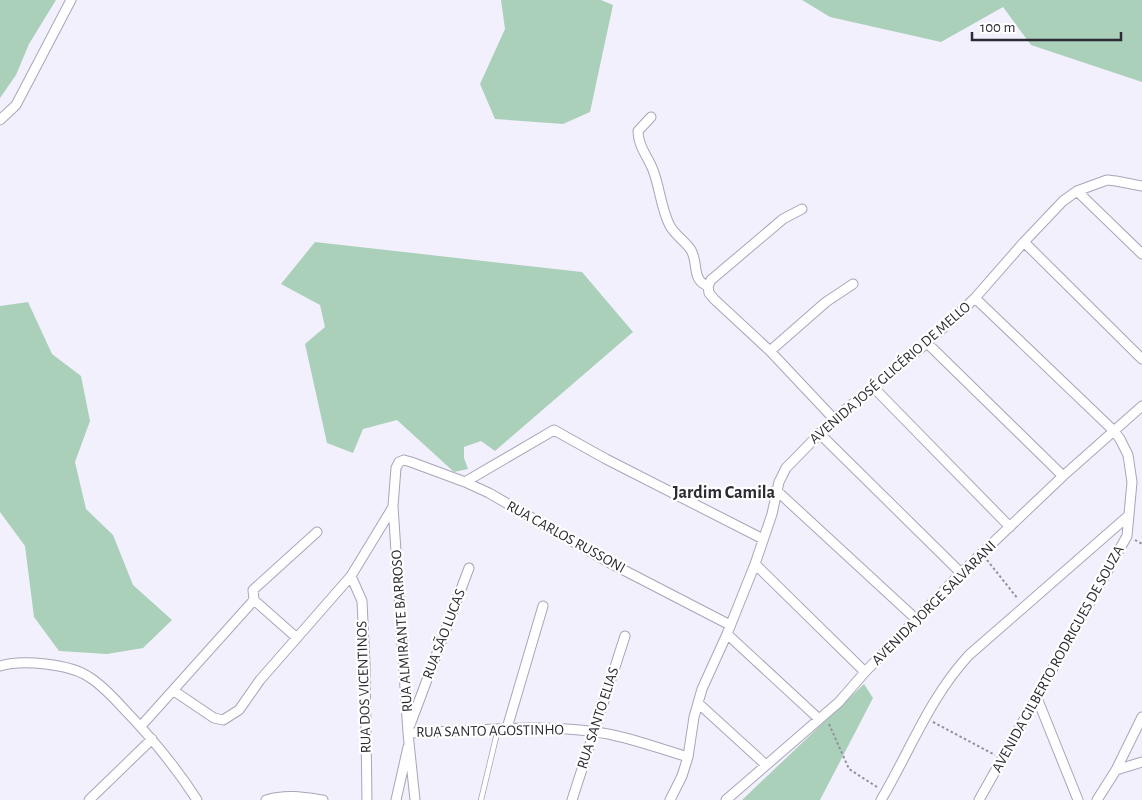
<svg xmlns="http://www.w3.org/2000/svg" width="1142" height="800" viewBox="0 0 1142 800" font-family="'Alegreya Sans',sans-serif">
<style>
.green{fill:#abd0ba}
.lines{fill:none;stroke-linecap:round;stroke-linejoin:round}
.lane-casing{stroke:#a8a5b9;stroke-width:6}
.street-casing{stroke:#a8a5b9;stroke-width:11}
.path{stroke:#92909a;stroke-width:2;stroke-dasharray:2.5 2.5;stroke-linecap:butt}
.lane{stroke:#fff;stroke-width:4.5}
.street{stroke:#fff;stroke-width:9}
.labels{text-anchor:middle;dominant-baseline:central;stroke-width:4.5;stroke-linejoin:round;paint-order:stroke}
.street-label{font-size:15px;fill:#2c2a32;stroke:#fff}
.quarter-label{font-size:18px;font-weight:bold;fill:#2c2a32;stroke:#fff}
</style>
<rect width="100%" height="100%" fill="#f2f0fd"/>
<path class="green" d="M0,0h56l-27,44 -13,31 -16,23z
M501,0h100l12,5 -23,107 -27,12 -68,-5 -15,-35 25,-55z
M802,0h340v82l-111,-37 -28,-38 -62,35 -111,-25z
M315,242l267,30 51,60 -138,119 -14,-10 -17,6v11l4,11 -14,3 -57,-52 -34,9 -10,24 -26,-10 -22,-99 20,-17 -5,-22 -39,-21z
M28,302l24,52 29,22 9,45 -15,41 11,47 27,26 20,50 39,35 -29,28 -36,6 -48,-3 -25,-34 -9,-71 -25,-34v-206z
M864,684l9,14 -53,102h-78z"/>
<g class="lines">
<g class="lane-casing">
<path id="lane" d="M481,800l17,-71"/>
</g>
<g class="street-casing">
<path id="street" d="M651,117l-13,14c0,15 10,26 15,39 7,18 8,39 17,56 5,9 15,15 21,24 8,14 0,30 17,36
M0,120l16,-15 55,-105
M1077,191l65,63
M1024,242l118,117
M708,286l1,7 5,6 56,52 64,68
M708,286l3,-6 72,-61 19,-10
M975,298l139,133 6,8 8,16 4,27 -5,54 -148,264
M927,343l136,133
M770,351l56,-49 27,-18
M873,387l137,140
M819,433l142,140
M465,482l89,-52 52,29 157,80
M776,490l140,129
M755,564l110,108
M351,576l11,25 3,63 2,136
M254,600l43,38
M727,634l92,85
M0,666c22,-7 70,-2 89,11 13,8 24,20 34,31 27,28 53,59 74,92
M174,691l40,27 9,2 16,-10 21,-30 91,-104 42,-69
M1037,698l41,102
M698,703l68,62
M410,725l59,-157
M141,726l113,-126 -1,-10 64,-58
M507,728l36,-122
M408,733c61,-1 127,-10 188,-1 31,4 61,16 92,25
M1116,770l26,-8
M89,800l63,-61
M266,800c20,-6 37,-3 57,0
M396,800l12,-53
M415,800l-7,-67 -15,-227 3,-38 3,-6 5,-2 7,2 54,20 24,11 121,70 120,62
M572,800l53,-164
M670,800l12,-24 6,-19 6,-40 8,-28 25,-55 28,-70 17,-50 7,-32 7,-14 48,-49 93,-76 48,-45 49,-56 39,-41 14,-10 30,-11 9,1 26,5
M726,800l113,-98 26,-30 96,-99 102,-97 79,-70
M881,800c29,-49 49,-103 88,-145l158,-138
M1097,800l19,-30 26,-53"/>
</g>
<path class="path" d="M1135,540l7,4
M987,560l31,39
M933,722l62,33
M829,724l20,45 28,18"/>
<use href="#lane" class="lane"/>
<use href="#street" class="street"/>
</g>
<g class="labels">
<g class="street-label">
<text transform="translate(890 373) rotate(-41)">AVENIDA JOSÉ GLICÉRIO DE MELLO</text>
<text transform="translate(566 537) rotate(29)">RUA CARLOS RUSSONI</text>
<text transform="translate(934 603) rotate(-45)">AVENIDA JORGE SALVARANI</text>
<text transform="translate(402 631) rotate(-94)">RUA ALMIRANTE BARROSO</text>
<text transform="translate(444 634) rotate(-69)">RUA SÃO LUCAS</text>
<text transform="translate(1058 659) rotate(-61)">AVENIDA GILBERTO RODRIGUES DE SOUZA</text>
<text transform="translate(364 687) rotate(-92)">RUA DOS VICENTINOS</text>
<text transform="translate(598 718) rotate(-72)">RUA SANTO ELIAS</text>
<text transform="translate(490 731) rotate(-1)">RUA SANTO AGOSTINHO</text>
</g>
<g class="quarter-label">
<text x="724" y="493">Jardim Camila</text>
</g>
</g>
<path d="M972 32v8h149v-8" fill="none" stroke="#2c2a32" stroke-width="2.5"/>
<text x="980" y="32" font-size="15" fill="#2c2a32" stroke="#ffffff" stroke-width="4" paint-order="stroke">100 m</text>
</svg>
